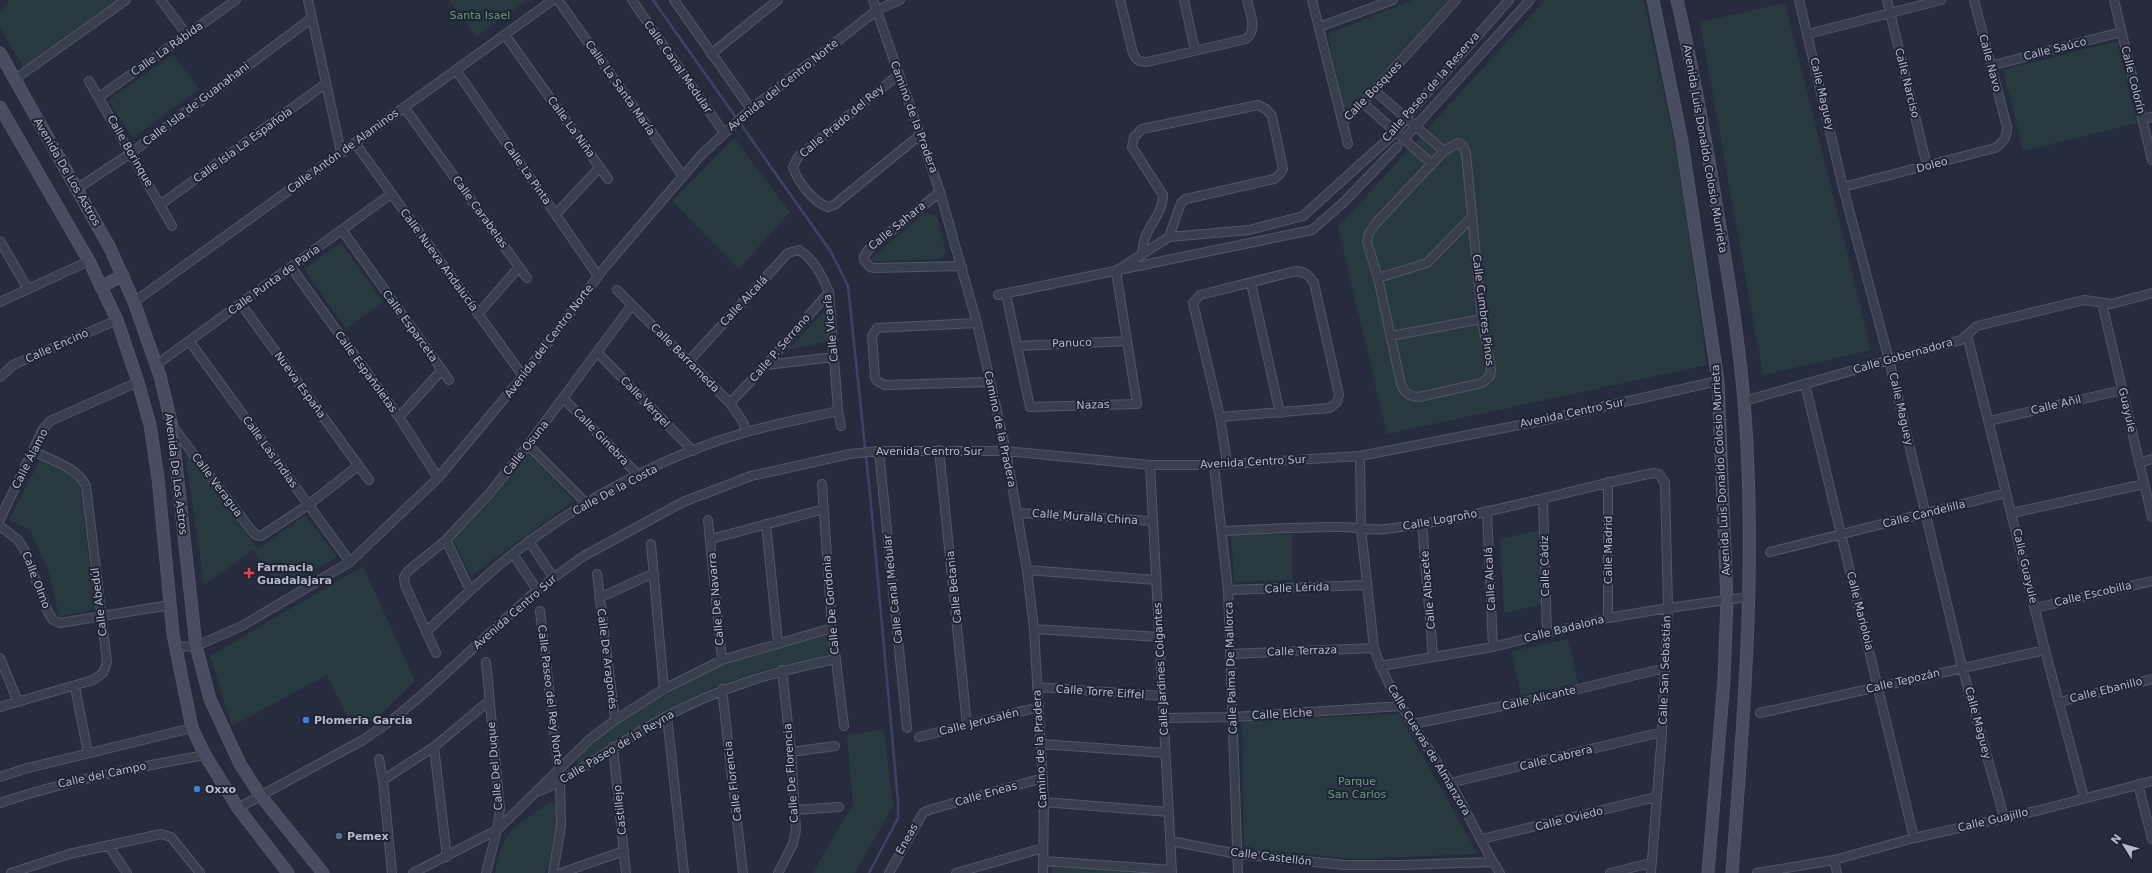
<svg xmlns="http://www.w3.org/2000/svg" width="2152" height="873" viewBox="0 0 2152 873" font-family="'DejaVu Sans',sans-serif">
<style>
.green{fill:#28393f}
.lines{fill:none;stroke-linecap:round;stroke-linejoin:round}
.stream{stroke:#3a4565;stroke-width:2.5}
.street-casing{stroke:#525766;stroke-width:10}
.secondary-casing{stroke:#525766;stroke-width:13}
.street{stroke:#3a3f4e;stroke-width:8}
.secondary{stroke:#484d61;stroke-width:11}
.health-dot{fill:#e0444e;stroke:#1f2434;stroke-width:1.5}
.shop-dot{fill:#3f7fe0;stroke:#1f2434;stroke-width:1.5}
.service-dot{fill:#5c6f8a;stroke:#1f2434;stroke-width:1.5}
.labels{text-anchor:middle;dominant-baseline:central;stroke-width:4;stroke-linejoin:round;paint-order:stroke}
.park-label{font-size:11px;fill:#6e997f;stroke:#1f2434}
.street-label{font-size:11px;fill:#b6bac9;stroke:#1f2434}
.poi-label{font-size:11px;font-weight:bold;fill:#b6bac9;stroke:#1f2434;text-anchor:start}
</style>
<rect width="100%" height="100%" fill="#262c3e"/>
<path class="green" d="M10,0h108l-94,68 -24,-40v-17z
M449,0h78l-51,37z
M1413,0h36l-98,110 -9,-3 -14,-73z
M1545,0h99l35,163 28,202 -320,69 -49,-207z
M1785,3l86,347 -108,25 -63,-353z
M2117,41l20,82 -114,28 -20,-81z
M173,54l26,35 -66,49 -25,-37z
M734,138l56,74 -51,57 -67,-68z
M925,213l12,3 9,37 -6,6 -72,2z
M341,243l42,59 -37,27 -42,-60z
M826,309l4,32 -42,9z
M185,451l73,98 47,-34 32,41 -8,6 -50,25 -26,-37 -49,35z
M528,453l46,48 -103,75 -18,-36 38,-40z
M40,460l39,18 16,131 -36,8 -10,-46 -19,-41 -21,-10z
M1541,530l2,74 -39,9 -4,-74z
M1292,534v46l-58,2 -3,-47z
M363,566l52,115 -38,37 -23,12 -27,-55 -95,51 -22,-70z
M831,634l2,21c-25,5 -50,10 -75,17 -61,17 -126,55 -177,94l-5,-7 23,-21 26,-21 95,-51 57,-20z
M1568,639l10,44 -57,13 -9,-45z
M1399,714l79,140 -121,5 -113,-10 -2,-128z
M884,729l9,77 -38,67h-42l40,-69 -6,-69z
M552,801c11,15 2,56 -7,72h-50c8,-45 22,-48 57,-72z
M1052,866l112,7h-112z"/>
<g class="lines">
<path class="stream" d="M653,0l178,252 17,34 23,218 27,297v17l-29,55"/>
<g class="street-casing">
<path id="street" d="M161,0l26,35
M308,0l33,152
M558,0l124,175
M632,0l92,133
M674,0l77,109
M873,0l67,192 37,131 29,128 21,119 7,59 10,173 -1,71
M1120,0l13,53c3,7 6,9 14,9l99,-23c12,-9 4,-26 1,-39
M1184,0l11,50
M1312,0l36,144
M1799,0l44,187 46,173 73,307 42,150
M1887,0l40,166
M2114,0l38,160
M1319,27l74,-27
M1808,34l133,-34
M505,35l103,144
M711,54l67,-54
M1990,66l131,-34
M456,70l142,206
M898,75l-100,82 -5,10c4,14 21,36 35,40l6,-2 86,-70
M15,79l111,-79
M89,81l83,145
M1375,91l69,60
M99,97l137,-97
M1363,103l69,61
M404,107l123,171
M2142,119l10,-2
M1342,123l21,-20 93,-103
M1405,138l125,-138
M355,143l168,233
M1458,143l5,3 3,7 16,166 9,50 -1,7 -8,7 -63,14c-10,-1 -14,-3 -18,-13l-23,-106 -11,-36 2,-9 7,-10 68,-72z
M1843,187l152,-39c9,-6 12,-11 12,-21l-33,-127
M78,188l53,-35 181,-135
M940,192l-71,57 -5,7v4l6,7 5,1 87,-2
M160,205l165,-121
M556,214l44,-47
M342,230l107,150
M0,241l28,48
M1143,254c-3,-23 20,-36 20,-59l-31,-48 2,-10 8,-8 116,-24 8,4 6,7 11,53 -3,5 -6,5 -88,20 -5,4 -12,34
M291,267l108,150 39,61
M1116,271l53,-34 80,-7 54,-14 94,-85 9,-14 103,-117
M1378,278l49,-15 44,-45
M1251,283l29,130
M617,290l113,113 13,19 3,10
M1006,294l24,113 107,-3 -21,-133
M998,295l314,-65 32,-28 53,-55
M0,302l89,-41
M134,302l419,-302
M2102,303l50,214
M241,304l128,176
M478,314l41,-47
M977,323l-100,5 -5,8 3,41 2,4 8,4 105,-3
M1967,335l78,315 39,147
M1391,336l91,-17
M190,342l160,220
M1018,346l109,-5
M598,353l95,98
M689,361l99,-108 11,-3c15,9 23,26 30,42l9,119 3,15
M156,365l235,-171
M766,365l68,-8
M0,377l13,-12 104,-45
M1805,384l109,454
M563,398l75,77
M1744,401l217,-61 16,-14 107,-26 27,4 41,-11
M730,403l36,-38 63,-73
M399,417l43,-47
M1220,417l110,-9 7,-6 2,-7 -25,-112c-5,-8 -9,-11 -18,-12l-96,24 -7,8 27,114 7,46
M1989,421l133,-31
M173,427l78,103 5,5 5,1 47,-31 50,-39
M528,445l59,59
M939,450l28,275
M879,451l28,277
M1360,456l1,72 13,120c16,49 49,90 76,135 18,29 31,61 50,90
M2139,463l13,-4
M1150,465l22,408
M1214,465l14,125 10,283
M822,484l10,144 12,98
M1543,498l4,136
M1487,511l6,136
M1017,513l135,8
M2012,513l132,-29
M0,519l43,-90 7,-8 88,-39
M708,520l14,140
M766,524l12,119
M1422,524l11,132
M0,526l18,14 6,9 24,63 5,8 7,3 110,-18
M1222,531c39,-2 79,-4 118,-4 16,0 31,4 46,2 90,-10 178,-38 267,-56l6,1 6,9 3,125 -6,124 -11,141
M711,539l113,-30
M446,540l24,50
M529,541l24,36
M651,544l13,145
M1770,552l236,-59
M513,554l24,36
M1027,570l129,10
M597,574l18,146
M1228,590l138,-5
M599,598l55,-25
M2035,608l117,-27
M540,611l20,171 1,44 -8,47
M1608,618v-136
M1034,629l125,8
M426,632c29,-27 57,-55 88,-79 68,-53 150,-98 233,-121 30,-9 61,-14 91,-21
M176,647l20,-1 46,-20 108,-64 88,-84 85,-102 82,-109 97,-113 49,-45 126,-99 23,-10
M436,653l-31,-68 -1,-8 4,-6 38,-31 43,-46 39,-49 104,-140
M1230,654l144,-6
M0,658l18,44
M486,662l14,147 -3,21 -11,43
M1380,666l113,-19 115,-29 60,-10 80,-11
M75,687l13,66
M1037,687l125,9
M722,689l21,184
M2060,702l92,-23
M0,707l93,-27 10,-7 4,-11 -21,-176c-9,-19 -36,-26 -53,-35
M1760,713l285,-63
M667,716l17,157
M1163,718l70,-1 168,-11
M1413,724l124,-25 128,-31
M919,737l120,-30
M1042,744l123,9
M434,747l13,110
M613,747l13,126
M791,752l44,-6
M379,759l4,21 9,93
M0,777l24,-8 168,-41
M383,780l51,-33 55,-46
M1450,783l212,-51
M2138,784l14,55
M540,791c44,-20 83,-52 127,-75 54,-29 109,-45 169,-57
M1044,802l125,10
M0,803c68,-23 135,-35 205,-48
M238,808l125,-68 29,-20 30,-25 115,-105 45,-33 101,-55 68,-26 99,-22 29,-3h127l144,14h64l146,-9 175,-34 183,-41
M795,810l44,-3
M1482,839l174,-42
M1171,841l66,13 107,11h58l91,-3
M108,845l19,28
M1834,860l3,13
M1044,861l128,9
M11,873l58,-19 92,-20 10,3 29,36
M413,873l84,-43 93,-91 25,-19 49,-31 58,-29 110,-32
M561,873l63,-22
M778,873l15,-29 3,-14 -5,-78 -9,-82
M889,873l34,-60 6,-3 114,-32
M956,873l87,-25
M1610,873l41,-10
M1757,873l77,-13 80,-22 126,-28 112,-29"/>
</g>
<g class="secondary-casing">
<path id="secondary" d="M1653,0l29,142 36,239 9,219 -3,80 -16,193
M1677,0c17,73 30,147 42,221 10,60 20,120 25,180 13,157 0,315 -12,472
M0,53l110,195 24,54 26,74 12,50 24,220 14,53 30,65 20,31 63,78
M0,107l89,154 28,59 21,62 12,43 8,53 15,156 19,94 13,27 33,53 50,65
M101,287l22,-12"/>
</g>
<use href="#street" class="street"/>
<use href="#secondary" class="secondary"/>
</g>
<path class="health-dot" d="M247 567h4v4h4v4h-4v4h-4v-4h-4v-4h4z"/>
<g class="shop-dot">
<circle cx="306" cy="720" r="4"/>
<circle cx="197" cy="789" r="4"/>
</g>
<circle class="service-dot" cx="339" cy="836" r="4"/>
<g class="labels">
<g class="park-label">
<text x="480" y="15">Santa Isael</text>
<text x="1357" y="781">Parque<tspan x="1357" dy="13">San Carlos</tspan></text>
</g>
<g class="street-label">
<text transform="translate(167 49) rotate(-35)">Calle La Rábida</text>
<text transform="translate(2055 49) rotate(-14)">Calle Saúco</text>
<text transform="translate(1990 63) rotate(75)">Calle Navo</text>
<text transform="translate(678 67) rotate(55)">Calle Canal Medular</text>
<text transform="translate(2133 80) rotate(76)">Calle Colorín</text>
<text transform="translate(1907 83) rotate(76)">Calle Narciso</text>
<text transform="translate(783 85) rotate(-39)">Avenida del Centro Norte</text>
<text transform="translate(1431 87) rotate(-49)">Calle Paseo de la Reserva</text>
<text transform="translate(620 88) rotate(55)">Calle La Santa María</text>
<text transform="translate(1373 91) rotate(-46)">Calle Bosques</text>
<text transform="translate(1822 94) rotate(77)">Calle Maguey</text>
<text transform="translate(196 104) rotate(-37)">Calle Isla de Guanahani</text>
<text transform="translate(914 117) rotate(70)">Camino de la Pradera</text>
<text transform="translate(842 121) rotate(-40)">Calle Prado del Rey</text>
<text transform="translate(571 127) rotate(54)">Calle La Niña</text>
<text transform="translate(243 145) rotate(-36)">Calle Isla La Española</text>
<text transform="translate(1705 149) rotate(80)">Avenida Luis Donaldo Colosio Murrieta</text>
<text transform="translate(130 151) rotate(60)">Calle Borinque</text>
<text transform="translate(343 151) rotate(-36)">Calle Antón de Alaminos</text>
<text transform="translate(1932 165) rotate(-15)">Doleo</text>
<text transform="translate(67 172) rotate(60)">Avenida De Los Astros</text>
<text transform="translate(527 173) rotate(55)">Calle La Pinta</text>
<text transform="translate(480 212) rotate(54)">Calle Carabelas</text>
<text transform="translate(897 226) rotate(-39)">Calle Sahara</text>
<text transform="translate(439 260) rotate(54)">Calle Nueva Andalucía</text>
<text transform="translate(274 280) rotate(-36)">Calle Punta de Paria</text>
<text transform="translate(744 301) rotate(-47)">Calle Alcalá</text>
<text transform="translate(1483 310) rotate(83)">Calle Cumbres Pinos</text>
<text transform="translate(410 326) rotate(54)">Calle Esparceta</text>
<text transform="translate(831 328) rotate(-96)">Calle Vicaría</text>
<text transform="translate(549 341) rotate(-53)">Avenida del Centro Norte</text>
<text transform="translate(1072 343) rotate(-2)">Panuco</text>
<text transform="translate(57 346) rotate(-24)">Calle Encino</text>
<text transform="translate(780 348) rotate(-49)">Calle P. Serrano</text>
<text transform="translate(1903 356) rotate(-16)">Calle Gobernadora</text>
<text transform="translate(685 358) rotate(45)">Calle Barrameda</text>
<text transform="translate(366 372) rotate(54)">Calle Españoletas</text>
<text transform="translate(300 385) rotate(54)">Nueva España</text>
<text transform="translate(645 402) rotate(46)">Calle Vergel</text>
<text transform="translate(1093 405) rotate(-2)">Nazas</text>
<text transform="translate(2056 405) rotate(-13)">Calle Añil</text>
<text transform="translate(1901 409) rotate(77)">Calle Maguey</text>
<text transform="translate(2127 410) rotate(77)">Guayule</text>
<text transform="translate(1572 413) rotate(-12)">Avenida Centro Sur</text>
<text transform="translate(1000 429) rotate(78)">Camino de la Pradera</text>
<text transform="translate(601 437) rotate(46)">Calle Ginebra</text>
<text transform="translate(526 448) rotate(-52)">Calle Osuna</text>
<text x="929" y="451">Avenida Centro Sur</text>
<text transform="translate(270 452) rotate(54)">Calle Las Indias</text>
<text transform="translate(30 459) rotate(-63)">Calle Álamo</text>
<text transform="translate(1253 462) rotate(-3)">Avenida Centro Sur</text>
<text transform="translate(1721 470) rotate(-93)">Avenida Luis Donaldo Colosio Murrieta</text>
<text transform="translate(176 474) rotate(83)">Avenida De Los Astros</text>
<text transform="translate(217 485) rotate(53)">Calle Veragua</text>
<text transform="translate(615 490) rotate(-28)">Calle De la Costa</text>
<text transform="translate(1924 514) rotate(-14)">Calle Candelilla</text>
<text transform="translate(1085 517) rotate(4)">Calle Muralla China</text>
<text transform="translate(1440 520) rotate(-10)">Calle Logroño</text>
<text transform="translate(1608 550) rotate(-90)">Calle Madrid</text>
<text transform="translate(1545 566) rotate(-91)">Calle Cádiz</text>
<text transform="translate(2025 566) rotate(77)">Calle Guayule</text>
<text transform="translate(1490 579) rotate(-93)">Calle Alcalá</text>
<text transform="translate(36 580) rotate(69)">Calle Olmo</text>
<text transform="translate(954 587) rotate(-96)">Calle Betania</text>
<text transform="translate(1297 588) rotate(-2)">Calle Lérida</text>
<text transform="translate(893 589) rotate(-96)">Calle Canal Medular</text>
<text transform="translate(1428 590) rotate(-95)">Calle Albacete</text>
<text transform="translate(2093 594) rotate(-13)">Calle Escobilla</text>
<text transform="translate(716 599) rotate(-95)">Calle De Navarra</text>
<text transform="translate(99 602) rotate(-97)">Calle Abedúl</text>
<text transform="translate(831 605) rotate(-95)">Calle De Gordonia</text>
<text transform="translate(1860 611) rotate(76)">Calle Marioloia</text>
<text transform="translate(515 612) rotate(-41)">Avenida Centro Sur</text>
<text transform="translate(1564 629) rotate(-14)">Calle Badalona</text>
<text transform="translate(1302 651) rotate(-2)">Calle Terraza</text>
<text transform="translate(607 659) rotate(83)">Calle De Aragonés</text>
<text transform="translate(1231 668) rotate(-92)">Calle Palma De Mallorca</text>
<text transform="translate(1161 669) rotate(-93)">Calle Jardines Colgantes</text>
<text transform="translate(1665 670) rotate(-88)">Calle San Sebastián</text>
<text transform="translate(1903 681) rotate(-13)">Calle Tepozán</text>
<text transform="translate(2106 690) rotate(-14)">Calle Ebanillo</text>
<text transform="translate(1100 692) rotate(4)">Calle Torre Eiffel</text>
<text transform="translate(550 695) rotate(83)">Calle Paseo del Rey Norte</text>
<text transform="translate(1539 698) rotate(-13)">Calle Alicante</text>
<text transform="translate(1282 714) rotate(-3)">Calle Elche</text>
<text transform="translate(979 722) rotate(-14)">Calle Jerusalén</text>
<text transform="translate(1978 723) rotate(75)">Calle Maguey</text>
<text transform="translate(617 747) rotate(-31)">Calle Paseo de la Reyna</text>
<text transform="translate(1040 749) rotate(-93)">Camino de la Pradera</text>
<text transform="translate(1429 750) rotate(59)">Calle Cuevas de Almanzora</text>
<text transform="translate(1556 758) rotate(-14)">Calle Cabrera</text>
<text transform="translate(495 766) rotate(-95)">Calle Del Duque</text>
<text transform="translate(791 773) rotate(-94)">Calle De Florencia</text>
<text transform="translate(102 775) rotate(-12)">Calle del Campo</text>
<text transform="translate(733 781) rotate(-97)">Calle Florencia</text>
<text transform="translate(986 794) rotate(-16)">Calle Eneas</text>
<text transform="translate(620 810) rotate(-96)">Castillejo</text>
<text transform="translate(1569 819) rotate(-14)">Calle Oviedo</text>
<text transform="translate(1993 820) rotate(-13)">Calle Guajillo</text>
<text transform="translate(907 839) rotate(-61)">Eneas</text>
<text transform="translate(1271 857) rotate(7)">Calle Castellón</text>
</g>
<g class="poi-label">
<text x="257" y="567">Farmacia<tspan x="257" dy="13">Guadalajara</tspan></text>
<text x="314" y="720">Plomeria Garcia</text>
<text x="205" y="789">Oxxo</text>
<text x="347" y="836">Pemex</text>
</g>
</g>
<g transform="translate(2124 845) rotate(307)" stroke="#1f2434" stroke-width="3" paint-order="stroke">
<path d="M0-3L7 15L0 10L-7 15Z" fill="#b6bac9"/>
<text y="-6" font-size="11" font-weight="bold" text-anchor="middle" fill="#b6bac9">N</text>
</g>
</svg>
